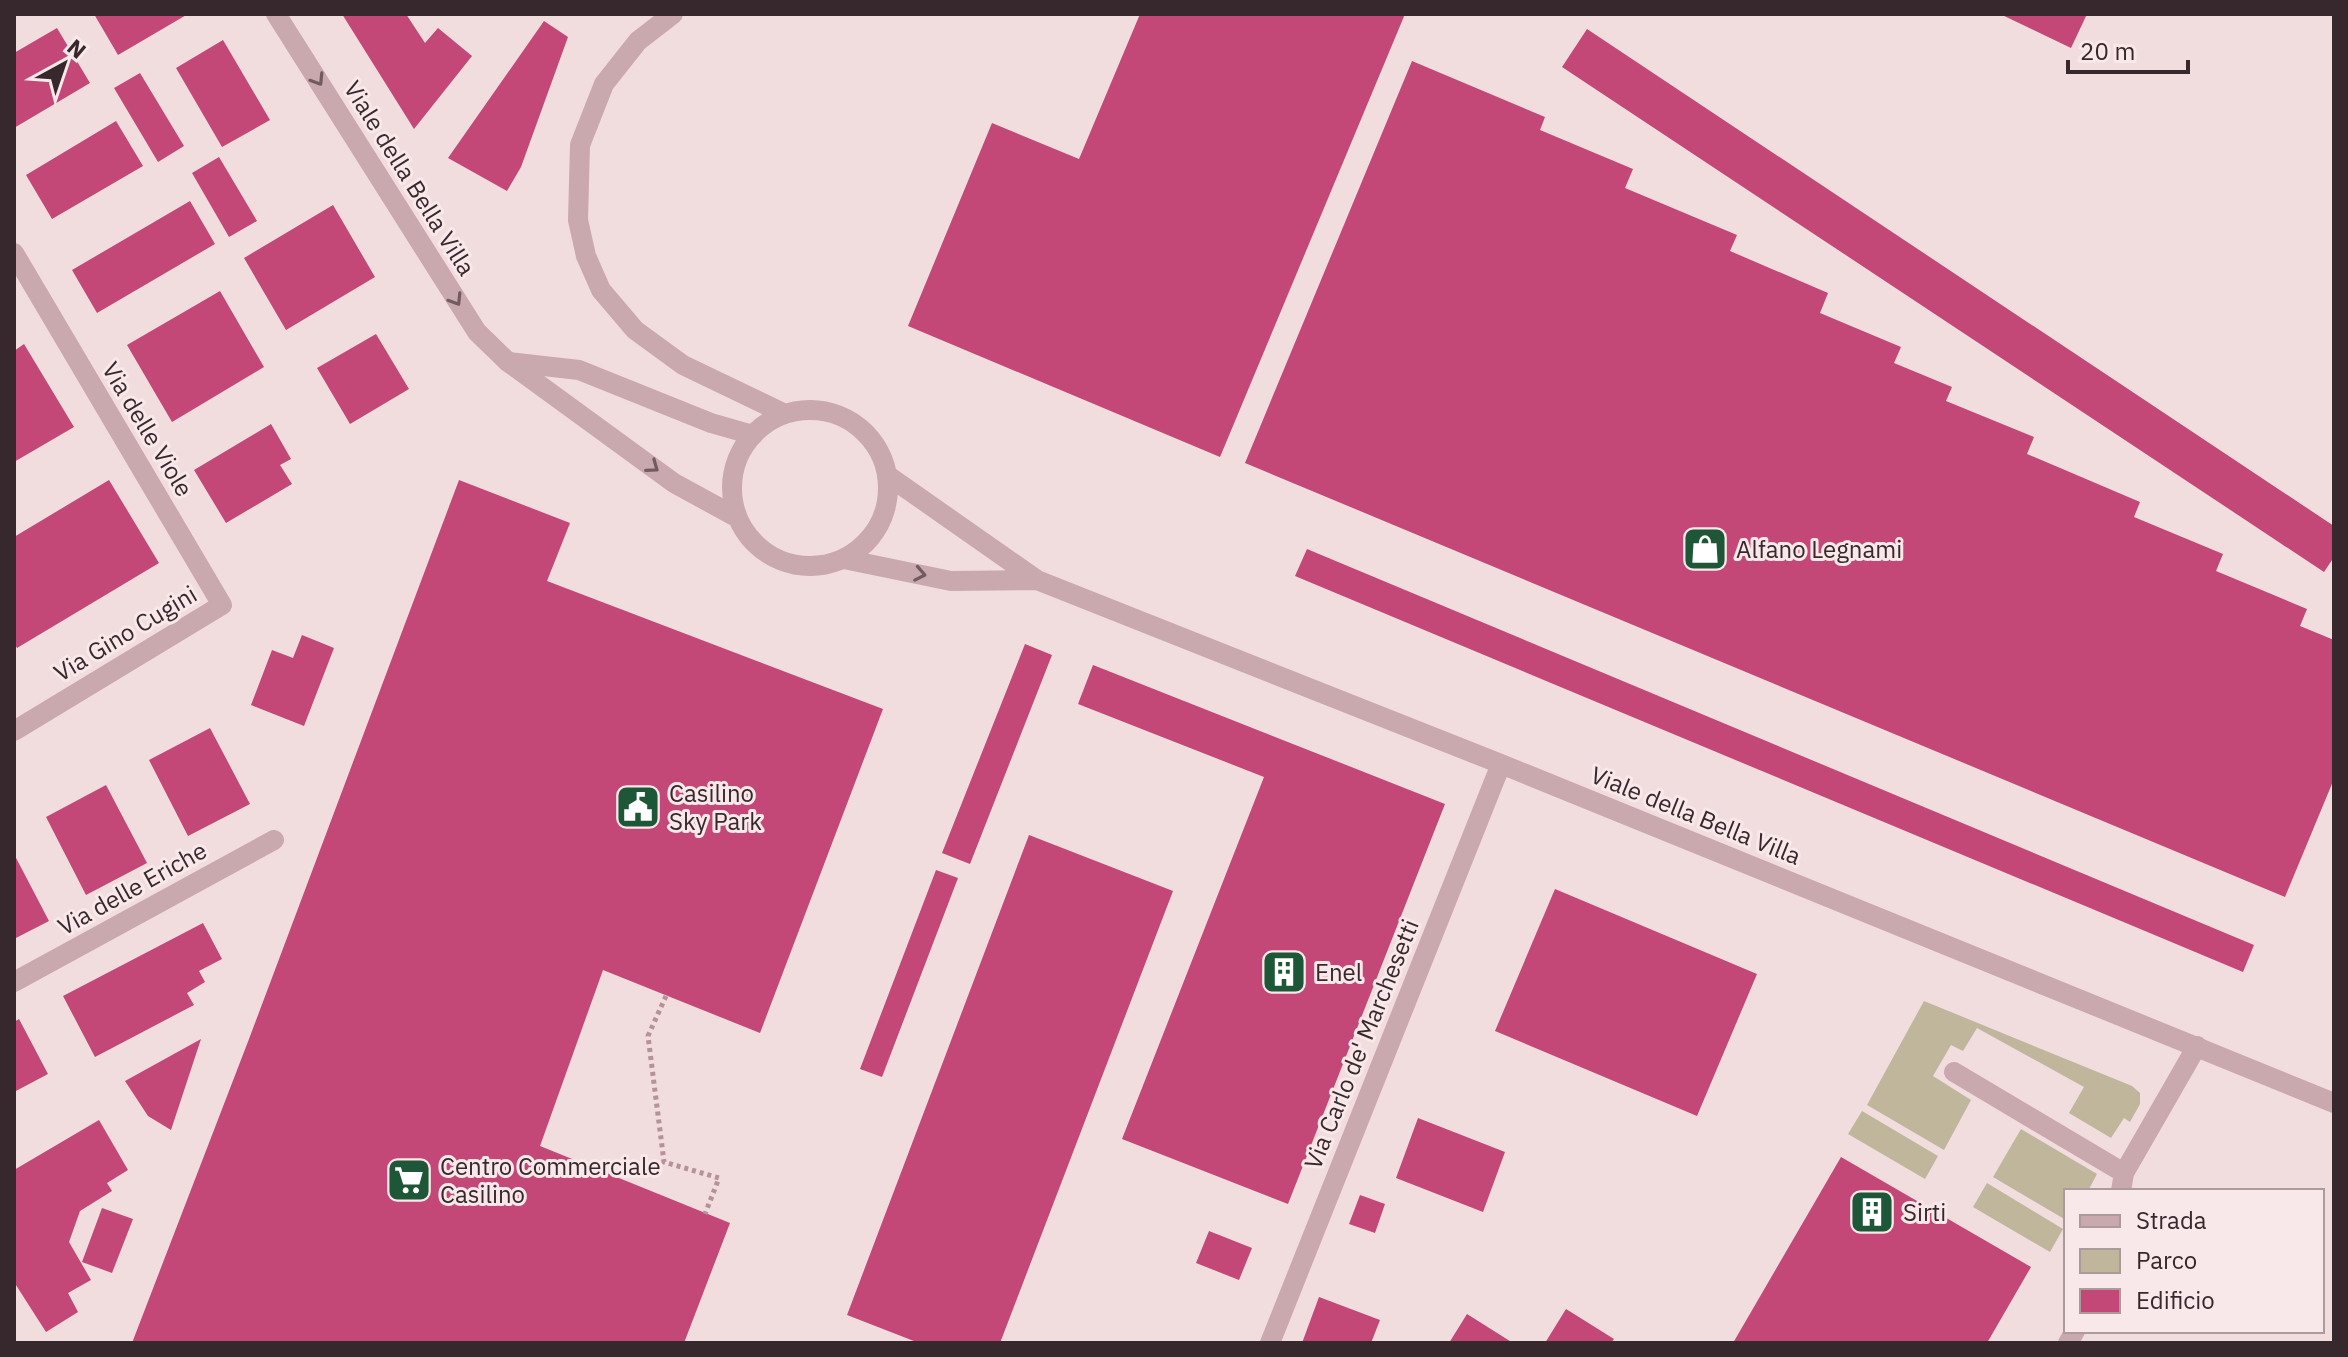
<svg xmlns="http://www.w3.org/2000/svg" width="2348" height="1357" viewBox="0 0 2348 1357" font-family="'IBM Plex Sans',sans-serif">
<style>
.green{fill:#c0b69c}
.building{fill:#c34877}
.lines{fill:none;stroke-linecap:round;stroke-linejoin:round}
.path{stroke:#b59299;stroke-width:5;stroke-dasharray:4 4;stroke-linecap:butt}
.service{stroke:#c9a8ae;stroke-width:20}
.minor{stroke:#c9a8ae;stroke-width:20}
.oneway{stroke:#715b60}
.labels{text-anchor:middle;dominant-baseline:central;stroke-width:6;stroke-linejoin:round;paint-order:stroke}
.street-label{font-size:24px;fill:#36282c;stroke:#f9e8e9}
.poi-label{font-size:24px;fill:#36282c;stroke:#f9e8e9;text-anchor:start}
</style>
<rect width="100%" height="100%" fill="#f1dcde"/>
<path class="green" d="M1924,1001l208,85 8,7v11l-10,18 -6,-4 -13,20 -42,-25 15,-26 -107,-59 -14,23 -12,-6 -18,31 38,24 -27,50 -77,-45z
M1862,1111l76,45 -13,23 -77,-45z
M2021,1129l76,45 -9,17h-22v29l-73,-43z
M1987,1183l76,46 -13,23 -77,-45z"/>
<path class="building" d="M94,14h94l-70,41z
M342,14h64l19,29 13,-15 34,28 -58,73z
M1140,14h265l-185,443 -312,-131 84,-203 87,36z
M2000,14h87l-16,34z
M544,21l24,16 -47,130 -14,24 -59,-33z
M57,28l33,55 -76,45v-75z
M1587,29l747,497v31l-10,15 -762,-505z
M223,40l47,80 -48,27 -46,-79z
M1412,61l133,56 -5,13 93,39 -8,19 112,47 -7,16 98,42 -8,20 81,34 -7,16 58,24 -6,14 88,36 -7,17 113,48 -6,15 89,37 -7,17 91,38 -7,17 34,14v139l-49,118 -1040,-434z
M140,73l44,73 -26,16 -44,-74z
M116,121l27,45 -91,53 -26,-44z
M219,157l38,64 -28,16 -37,-64z
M190,201l25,43 -118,69 -25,-43z
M333,205l42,72 -89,53 -42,-72z
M220,291l44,76 -92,55 -45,-77z
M376,334l33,55 -59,35 -33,-56z
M24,344l50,83 -60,35v-111z
M271,424l20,35 -11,6 12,19 -66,39 -32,-53z
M109,480l50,83 -142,85 -3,-5v-106z
M459,480l111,43 -23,58 336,128 -123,324 -157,-63 -63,176 190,77 -46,120h-552l117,-304z
M1307,549l947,396 -11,27 -948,-396z
M302,635l32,13 -30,78 -53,-21 21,-55 21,8z
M1025,644l27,11 -82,209 -28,-11z
M1093,665l352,139 -157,400 -166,-65 142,-362 -186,-73z
M210,728l40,76 -62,32 -39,-76z
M106,785l41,78 -61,32 -40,-78z
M1029,835l144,56 -173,452h-81l-72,-28z
M14,854l35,67 -35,18z
M936,870l22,8 -76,199 -22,-8z
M1555,889l202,85 -60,142 -202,-85z
M203,923l19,36 -23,12 6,11 -18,11 7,12 -99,52 -32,-61z
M19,1019l29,55 -34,18v-70z
M201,1039l-30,91 -23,-14 -23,-35z
M1418,1118l87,34 -22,60 -87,-34z
M99,1120l29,50 -21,13 5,8 -32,20 -11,31 22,38 -23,13 10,19 -32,20 -32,-50v-112z
M1841,1157l190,110 -44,76h-254z
M1360,1195l25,9 -10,29 -26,-9z
M102,1208l31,11 -21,54 -30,-11z
M1209,1231l43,17 -13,32 -43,-17z
M1319,1297l61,23 -9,23h-69z
M1566,1309l48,30 -3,4h-66z
M1467,1314l46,29h-64z"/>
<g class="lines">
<path class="path" d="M666,996l-18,40 16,126 55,16 -14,36"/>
<path class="service" d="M508,362l71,8 132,53 42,12
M1954,1072l170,101
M2121,1191l3,-18 73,-127
M2068,1343l7,-12"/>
<path class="minor" d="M276,14l201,318 31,30 166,121 64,35
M673,14l-35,27 -34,43 -24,61 -2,75 8,36 15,34 34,40 48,35 102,49
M14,253l208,352 -208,126
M732 488a78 78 0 1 1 156 0a78 78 0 1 1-156 0Z
M887,475l150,105 464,184 833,339
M844,559l107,22 86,-1
M14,982l260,-142
M1270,1343l231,-579"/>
</g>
<defs><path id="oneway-chevron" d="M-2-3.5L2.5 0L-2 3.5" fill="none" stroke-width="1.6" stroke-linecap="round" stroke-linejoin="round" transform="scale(2)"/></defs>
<g class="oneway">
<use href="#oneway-chevron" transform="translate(318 80) rotate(58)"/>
<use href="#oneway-chevron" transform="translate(456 300) rotate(58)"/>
<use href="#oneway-chevron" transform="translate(653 467) rotate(36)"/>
<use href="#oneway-chevron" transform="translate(920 574) rotate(11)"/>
</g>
<defs>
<g id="shop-square" transform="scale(2.3)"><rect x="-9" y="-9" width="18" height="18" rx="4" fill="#1e5737" stroke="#f9e8e9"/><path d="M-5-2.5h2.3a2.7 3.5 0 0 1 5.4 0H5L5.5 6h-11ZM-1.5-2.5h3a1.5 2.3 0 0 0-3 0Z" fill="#fff"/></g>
<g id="civic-square" transform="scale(2.3)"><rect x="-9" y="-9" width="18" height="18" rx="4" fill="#1e5737" stroke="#f9e8e9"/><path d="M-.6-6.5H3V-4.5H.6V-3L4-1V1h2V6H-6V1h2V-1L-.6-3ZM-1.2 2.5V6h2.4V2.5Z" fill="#fff"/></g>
<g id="building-square" transform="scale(2.3)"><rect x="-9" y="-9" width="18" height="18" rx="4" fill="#1e5737" stroke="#f9e8e9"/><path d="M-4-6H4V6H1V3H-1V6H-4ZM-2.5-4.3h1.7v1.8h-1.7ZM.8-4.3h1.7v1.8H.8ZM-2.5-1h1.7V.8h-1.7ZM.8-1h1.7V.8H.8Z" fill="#fff"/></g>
<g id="supermarket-square" transform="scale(2.3)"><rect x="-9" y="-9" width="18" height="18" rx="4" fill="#1e5737" stroke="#f9e8e9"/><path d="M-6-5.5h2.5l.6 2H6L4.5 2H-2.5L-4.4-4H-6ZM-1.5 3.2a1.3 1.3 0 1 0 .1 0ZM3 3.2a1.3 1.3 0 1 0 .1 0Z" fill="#fff"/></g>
</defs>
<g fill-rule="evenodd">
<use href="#shop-square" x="1705" y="549"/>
<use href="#civic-square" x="638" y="807"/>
<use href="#building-square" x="1284" y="972"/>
<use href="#supermarket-square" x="409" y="1180"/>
<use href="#building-square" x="1872" y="1212"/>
</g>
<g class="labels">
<g class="street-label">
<text transform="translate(410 178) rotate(58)">Viale della Bella Villa</text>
<text transform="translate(148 429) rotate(59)">Via delle Viole</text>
<text transform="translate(125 633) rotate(-31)">Via Gino Cugini</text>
<text transform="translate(1696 815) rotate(22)">Viale della Bella Villa</text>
<text transform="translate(132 888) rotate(-29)">Via delle Eriche</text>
<text transform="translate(1361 1044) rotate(-68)">Via Carlo de' Marchesetti</text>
</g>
<g class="poi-label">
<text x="1736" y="549">Alfano Legnami</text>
<text x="669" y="793">Casilino<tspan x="669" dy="28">Sky Park</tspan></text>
<text x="1315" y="972">Enel</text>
<text x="440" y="1166">Centro Commerciale<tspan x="440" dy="28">Casilino</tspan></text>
<text x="1903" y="1212">Sirti</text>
</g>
</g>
<rect width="2348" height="1357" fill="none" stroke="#36282c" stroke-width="32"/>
<rect x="2064" y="1189" width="260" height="144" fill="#f9e8e9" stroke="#ab9b9d" stroke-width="2"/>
<rect x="2080" y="1215" width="40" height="12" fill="#c9a8ae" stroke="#ab9b9d" stroke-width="2"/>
<text x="2136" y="1229" font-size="24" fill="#36282c">Strada</text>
<rect x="2080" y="1249" width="40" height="24" fill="#c0b69c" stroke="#ab9b9d" stroke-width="2"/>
<text x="2136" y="1269" font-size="24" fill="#36282c">Parco</text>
<rect x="2080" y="1289" width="40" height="24" fill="#c34877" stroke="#ab9b9d" stroke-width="2"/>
<text x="2136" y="1309" font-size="24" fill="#36282c">Edificio</text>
<g transform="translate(64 64) rotate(40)" stroke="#f9e8e9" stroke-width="6" paint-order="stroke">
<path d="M0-6L14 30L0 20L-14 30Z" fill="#36282c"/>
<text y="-12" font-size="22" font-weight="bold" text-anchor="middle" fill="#36282c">N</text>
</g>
<path d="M2068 60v12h120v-12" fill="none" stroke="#36282c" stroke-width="4"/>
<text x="2080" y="60" font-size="24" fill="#36282c" stroke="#f9e8e9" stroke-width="6" paint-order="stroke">20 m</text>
</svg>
